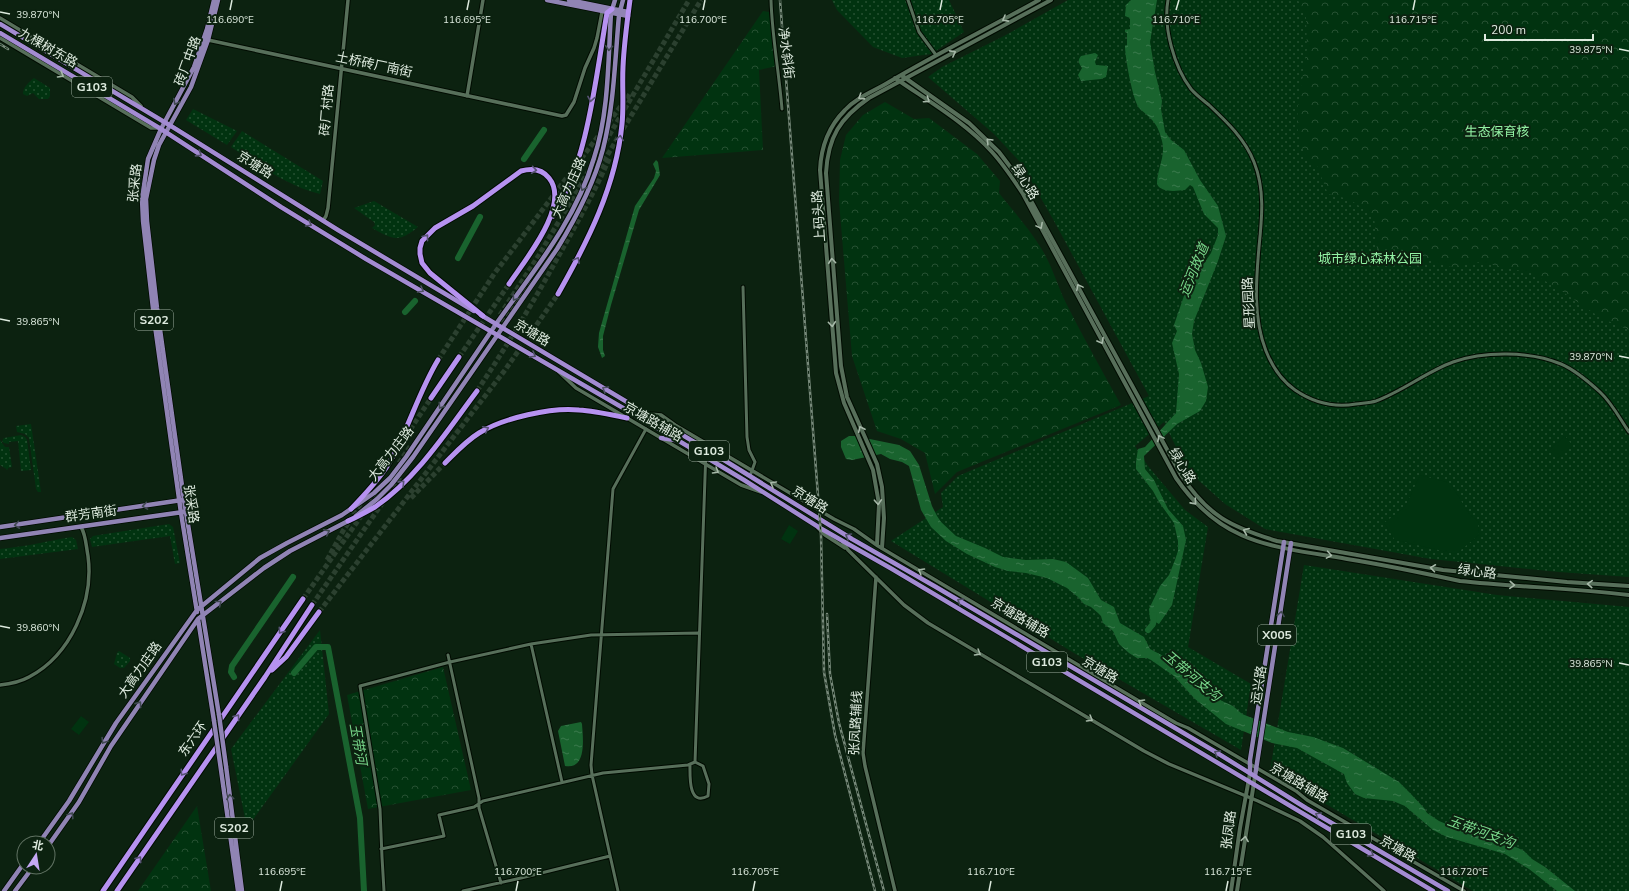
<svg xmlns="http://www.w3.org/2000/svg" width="1629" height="891" viewBox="0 0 1629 891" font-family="'Nunito Sans','Noto Sans SC',sans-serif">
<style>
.grass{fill:url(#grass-dots)}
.forest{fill:url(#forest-crowns)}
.pitch{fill:#013310}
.water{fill:url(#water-ripples)}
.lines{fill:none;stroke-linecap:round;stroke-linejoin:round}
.river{stroke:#19632e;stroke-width:6}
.motorway-tunnel{stroke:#2b402f;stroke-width:5;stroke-dasharray:5 2.5;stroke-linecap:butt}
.minor-casing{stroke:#000b01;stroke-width:5}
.tertiary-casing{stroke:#000b01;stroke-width:5.5}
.secondary-casing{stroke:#000b01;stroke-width:6}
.primary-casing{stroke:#000b01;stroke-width:6}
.trunk-casing{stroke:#000b01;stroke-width:6}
.motorway-casing{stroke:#000b01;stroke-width:7}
.minor{stroke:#576f5a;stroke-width:3}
.tertiary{stroke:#576f5a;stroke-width:3.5}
.secondary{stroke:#576f5a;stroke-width:4}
.primary{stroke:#9084b4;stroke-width:4.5}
.trunk{stroke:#a38bd2;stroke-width:4.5}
.motorway{stroke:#b692f0;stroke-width:5}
.rail-casing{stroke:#788a7b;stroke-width:2.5}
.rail{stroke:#0c2210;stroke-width:1;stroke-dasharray:3;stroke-linecap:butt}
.primary-bridge-casing{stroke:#000b01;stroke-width:6;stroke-linecap:butt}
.primary-bridge{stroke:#9084b4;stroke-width:4.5}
.oneway{stroke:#a7b9a9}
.oneway2{stroke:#414952}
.oneway3{stroke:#585475}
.oneway4{stroke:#505167}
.ticks{fill:none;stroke:#ddeade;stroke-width:1.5}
.labels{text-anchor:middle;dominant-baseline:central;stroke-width:4;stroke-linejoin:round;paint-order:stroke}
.shield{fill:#0c2210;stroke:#9eaea0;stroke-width:1}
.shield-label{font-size:12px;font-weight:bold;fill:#ddeade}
.street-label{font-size:13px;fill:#ddeade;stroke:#0c2210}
.park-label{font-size:13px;fill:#93f2a4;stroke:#0c2210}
.water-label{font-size:14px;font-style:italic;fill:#78d78a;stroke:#0c2210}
.ticks-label{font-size:10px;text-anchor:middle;fill:#ddeade;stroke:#0c2210;stroke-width:4;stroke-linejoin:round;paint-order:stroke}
</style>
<defs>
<pattern id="grass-dots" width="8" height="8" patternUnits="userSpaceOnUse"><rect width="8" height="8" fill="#013310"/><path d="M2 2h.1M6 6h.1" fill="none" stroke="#265132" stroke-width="1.8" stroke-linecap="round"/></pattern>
<pattern id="forest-crowns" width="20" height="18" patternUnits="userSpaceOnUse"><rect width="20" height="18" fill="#013310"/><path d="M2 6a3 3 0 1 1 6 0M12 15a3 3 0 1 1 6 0" fill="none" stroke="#265132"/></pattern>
<pattern id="water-ripples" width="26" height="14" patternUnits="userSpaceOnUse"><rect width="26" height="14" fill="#19632e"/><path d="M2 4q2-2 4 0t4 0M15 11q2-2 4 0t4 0" fill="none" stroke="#3a7a4c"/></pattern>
</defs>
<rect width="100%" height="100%" fill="#0c2210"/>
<path class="grass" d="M832,0h117l15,32 -33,22 -29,4 -29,-11 -36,-37z
M1068,0h561v577l-70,-5 -128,-13 -166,-30 -40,-25 -38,-34 -23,-48 -29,24 13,20 37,44 23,17 -20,120 63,37 -10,66 -167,-97 -183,-112 52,-34 -2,-14 17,-17 191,-80 -95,-175 -33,-58 -27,-29 -66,-57 14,-10 62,-31z
M34,78l16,10v8l-2,3h-9l-6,-6 -6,3 -4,-2c0,-7 6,-12 11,-16z
M193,109l44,22 -10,14 -41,-25z
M242,131l81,50 -3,13c-33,-8 -61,-29 -89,-47z
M374,201l44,26c-20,16 -24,13 -46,1l3,-3 -1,-3 -20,-14z
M31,424l10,68h-3l-2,-3 -7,-51 -4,-4 -8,-2 -1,-6z
M21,435l4,2 2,3 4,30 -10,1 -3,-30 -9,1v2l-5,-1 -2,-2 2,-3z
M0,440l5,7h4l3,20 -4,1v2l-8,-5z
M169,524l4,3 7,36 -5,1 -5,-28 -78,11 -2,-8 3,-3z
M72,537l4,3 2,9 -78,10v-10c24,-2 48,-8 72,-12z
M1304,565l193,30 132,12v284h-156l-203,-120z
M320,630l9,84 -82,114 -16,-79z
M119,651l11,7v3l-6,7h-4l-6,-4 3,-11z"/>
<path class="forest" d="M1298,0h331v330l-28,-12 -47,-32 -23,-13 -51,-11 -29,5 -27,-8 -18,-9 -29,-1 -3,-33 -25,-17 -21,-5 -11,-28 -10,-7 -7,-16 -3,-18 1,-20 9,-56 -1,-32z
M763,11l6,1 8,54 -18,4 4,80 -101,8z
M885,102l29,17 15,-1 48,36 23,27 -1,12c14,18 30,35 42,55 11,17 16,37 25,55 17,34 36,68 55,102l-164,67 -22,22 -10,-41 -24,-14 -24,-8 -25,-75 -13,-155 1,-41 6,-25 17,-20z
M443,667l28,123 -103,19 -21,-114z
M197,806l14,85h-73z"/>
<path class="pitch" d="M1565,436l8,10 -16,12 -8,-8z
M1420,475l30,8 20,32 8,6 1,14 -23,19 -61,-14 -11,-17 21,-16z
M789,525l9,6 -8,13 -9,-5z
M81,716l8,6 -10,13 -8,-6z"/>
<path class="water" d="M1131,0h26l-7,42 5,30 7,29 -1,8 4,23 6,8 13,10 16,30 18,26 8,30 -8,25 -24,60 -2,13 3,16 6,13 7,24 -2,14 -6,10 -23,13 -33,32 1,13 9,11 14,29 15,17 3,14 -14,65 -13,19 -9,-5 -1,-10 11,-23 9,-11 6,-15 3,-9v-10l-4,-18 -15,-21 -6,-11 -17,-22v-7l2,-13 7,-2 31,-34 3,-39 -7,-31 5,-12 -3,-6 12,-35 25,-37 7,-18v-7l-14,-14 -11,-27 -3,-2 -5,5c-9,1 -24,3 -28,-6 0,-15 9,-28 5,-43 -4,-17 -9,-21 -22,-32 -7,-6 -15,-52 -15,-63l2,-1v-12l-2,-1v-2l5,-1v-11l-5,-2 1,-11z
M1095,53l3,2 -3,7 1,3 12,1 -2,11 -5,2 -20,2 -3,-6 4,-7c-3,-5 -5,-7 -1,-12z
M656,160l2,2 2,13 -21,35 -28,95 -8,31v14l2,6 -3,2 -4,-11 1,-14 36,-127 19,-28 2,-7 -3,-7z
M849,436h6l44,9 11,6 9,14 13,41 5,10 4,6 15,14 29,12 18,9 23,3 27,-1 13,3 22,16 13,22 13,7 6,16 24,14 6,12 17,9 41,34 14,9 11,5 9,8 46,18 25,5 30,11 56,34 11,11 14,15 3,5 12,8 26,11 34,9 19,7 6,3 8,8 13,8 30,24h-18l-28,-22 -24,-15 -58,-17 -14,-7 -28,-24 -12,-5 -29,-3 -9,-4 -8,-11 -3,-9 -47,-26 -25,-5 -46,-19 -31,-25 -21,-23 -23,-16 -4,-2h-10l-8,-5 -10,-9 -6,-13 -10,-8 -2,-7 -3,-3 -7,-6 -7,-3 -6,-7 -11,-9 -20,-10 -21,-5 -18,-2 -13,-4 -28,-13 -21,-13 -15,-14 -10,-17 -12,-44 -7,-4 -12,-3 -9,-5 -29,6 -6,-1 -5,-12v-6z
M581,722l1,2c1,14 5,46 -17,42l-7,-35 3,-5z"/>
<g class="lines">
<path class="river" d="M524,159l20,-29
M458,258l22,-41
M405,312l10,-11
M1148,630l5,-6 1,-9
M294,673l22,-26h12l32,171 4,73
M234,677l-3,-5 1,-6 61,-89"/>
<path class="motorway-tunnel" d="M594,161l95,-161
M596,174l105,-174
M577,204l12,-18
M500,315l39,-60 49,-83
M503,323l28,-44
M459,357l50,-73
M438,360l56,-86 136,-180
M477,391c29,-44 56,-88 81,-134 18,-32 37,-66 52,-100
M402,442l29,-44
M399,463l12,-18
M411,498l34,-35
M370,504l13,-18
M327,560l16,-29 20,-31
M303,599l61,-87
M312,605l89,-129
M319,612l186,-242 53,-76"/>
<g class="minor-casing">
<path id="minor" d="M771,0c1,36 8,72 11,109
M908,0l11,32 17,23
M1168,0c-5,27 6,67 23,89 5,6 12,11 18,16 18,17 36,34 45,57 11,27 8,56 5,85 -3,34 -6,71 7,104 6,15 15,29 29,39 19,13 38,18 61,14 7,-1 14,-1 20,-3 27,-10 50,-29 77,-39 31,-11 77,-11 108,2 14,6 28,18 39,28 12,11 20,27 29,40
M743,287l4,150 2,13 6,12 -5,14
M531,644l31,138
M448,655l31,143v10l22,75
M695,762l11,-313
M690,764c0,11 -2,43 18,32l1,-12 -6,-18 -8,-4
M381,849l63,-13 -5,-21 35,-8 9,-6 120,-28 85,-8 7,-3
M384,891l-2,-34 -2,-48 -20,-123 90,-24 81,-18 60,-9 107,-2
M463,891l58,-13 89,-22
M618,891l-26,-116 -1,-10 22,-276 33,-60"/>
</g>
<g class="tertiary-casing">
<path id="tertiary" d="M0,18l132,79 9,9
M0,38l151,90h7
M208,40l354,76 4,-1 8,-13 11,-34 9,-20 3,-10 5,-26
M467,96l16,-96
M323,221l3,-5 2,-8 20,-208
M559,372l17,16 165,97 20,7
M649,414l12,1 14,10 159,94 20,10 24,17 298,177 12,5 108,63 11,9 157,91
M818,528l7,7 20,13
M842,541l6,9 56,55 24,18 216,128 25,13 89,37 42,20 23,16 61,54
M876,577l-13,176 2,13 30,125
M0,685c10,-1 20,-3 29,-8 42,-22 65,-76 59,-121 -2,-10 -2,-21 -7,-29"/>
</g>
<g class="secondary-casing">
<path id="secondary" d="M901,75l68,48 30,29 19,25 163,298c27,41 50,52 96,66l166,29 124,12 62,4
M895,78c33,23 70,44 97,74 12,13 21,27 31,42l153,284c47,68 97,68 171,81 38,6 76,14 113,22 56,6 113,7 169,14
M877,544l2,-40 -6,-34 -29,-67 -8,-30 -16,-203c1,-23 9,-44 25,-60 12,-13 29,-19 44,-28 49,-29 100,-54 150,-82
M882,548l2,-30 -2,-31 -5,-23 -30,-67 -6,-31 -15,-193c2,-36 14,-55 43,-75l182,-98
M1231,891l9,-63 10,-55
M1237,891l18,-115"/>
</g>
<g class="primary-casing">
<path id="primary" d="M218,0l-10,40 -17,47 -32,58 -5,15 -8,39 1,22 10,87 27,192 35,215
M547,0l81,16
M569,0l59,12
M356,516l21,-17 14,-14 22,-28 144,-208c19,-31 37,-65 46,-100 11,-43 12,-90 16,-134l4,-15
M0,527l182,-27
M0,538l183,-26
M197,612l-16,-99 -26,-187 -12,-105 -1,-22 6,-40 13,-30 33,-62 13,-38 7,-29
M198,619l16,102
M226,766l16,125
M221,770l17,121
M1250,773v-13l34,-218
M1255,776l36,-233
M39,843l30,-42 47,-78 81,-113 63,-52 27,-15 55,-28 32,-22 16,-15 16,-21c30,-44 60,-89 90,-133 38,-54 79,-102 98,-166 15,-46 14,-97 17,-145l4,-13
M48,846l31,-44 32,-56 87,-127 66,-51 26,-17 60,-31
M4,891l20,-28
M15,891l18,-24"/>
</g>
<g class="trunk-casing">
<path id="trunk" d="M0,24l171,102 167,104 136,81
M0,33l161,96 120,78 85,52 283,164 95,57 76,48 72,41 541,322
M34,37l7,10
M481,315l225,134 146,90 84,48 278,164 92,57 142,83
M661,438l14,2"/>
</g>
<g class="motorway-casing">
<path id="motorway" d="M553,216c35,-53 43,-141 54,-203l5,-4
M558,294c30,-53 58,-108 64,-170 2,-19 0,-38 1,-57 1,-23 4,-45 7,-67
M483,316l-53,-43 -8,-10 -2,-9v-6l2,-7 13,-13 38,-22 48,-35c11,-3 21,-2 28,7 22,27 -24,82 -40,106
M431,398l28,-41
M445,463c11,-11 21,-22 34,-30 24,-15 73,-26 100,-23 16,1 33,5 48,8
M351,509c13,-14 27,-28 37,-44 20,-34 30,-72 50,-105
M348,521c9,-4 18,-9 27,-14 42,-29 72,-76 102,-116
M272,670l14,-13 33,-45
M103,891l200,-292
M117,891l148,-214 47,-72"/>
</g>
<use href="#minor" class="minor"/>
<use href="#tertiary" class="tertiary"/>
<use href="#secondary" class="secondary"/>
<use href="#primary" class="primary"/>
<use href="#trunk" class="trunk"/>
<use href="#motorway" class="motorway"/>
<g class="rail-casing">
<path id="rail" d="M780,0l41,535 3,137 11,63 40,156
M0,44l8,5
M827,614l3,60 9,49 45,168"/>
</g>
<use href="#rail" class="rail"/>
<g class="primary-bridge-casing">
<path id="primary-bridge" d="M219,715l7,51
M214,721l7,49"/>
</g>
<use href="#primary-bridge" class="primary-bridge"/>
</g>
<defs><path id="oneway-chevron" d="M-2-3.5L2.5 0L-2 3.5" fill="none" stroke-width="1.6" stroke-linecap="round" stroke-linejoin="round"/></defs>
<g class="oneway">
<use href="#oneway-chevron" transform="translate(1005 19) rotate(151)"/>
<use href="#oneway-chevron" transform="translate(953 53) rotate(-28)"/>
<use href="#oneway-chevron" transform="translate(61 75) rotate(31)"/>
<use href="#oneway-chevron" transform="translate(861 97) rotate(148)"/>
<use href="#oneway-chevron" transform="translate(927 100) rotate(34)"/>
<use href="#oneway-chevron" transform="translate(989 141) rotate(-135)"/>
<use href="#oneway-chevron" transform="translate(1040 226) rotate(62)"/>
<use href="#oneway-chevron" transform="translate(832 261) rotate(-95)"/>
<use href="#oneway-chevron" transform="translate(1079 287) rotate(-118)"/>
<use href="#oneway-chevron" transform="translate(832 324) rotate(85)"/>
<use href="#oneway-chevron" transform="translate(1101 341) rotate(61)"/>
<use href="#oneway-chevron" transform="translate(861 429) rotate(-115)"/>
<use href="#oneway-chevron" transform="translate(1160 438) rotate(-118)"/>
<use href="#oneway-chevron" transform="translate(716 471) rotate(31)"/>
<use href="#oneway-chevron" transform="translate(773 484) rotate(-150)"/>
<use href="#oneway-chevron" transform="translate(878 502) rotate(87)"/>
<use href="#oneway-chevron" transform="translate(1194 502) rotate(48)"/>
<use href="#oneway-chevron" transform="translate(1246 531) rotate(-158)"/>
<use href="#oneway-chevron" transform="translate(1329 555) rotate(10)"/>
<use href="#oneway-chevron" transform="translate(1433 568) rotate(-172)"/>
<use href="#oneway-chevron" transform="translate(921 571) rotate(-149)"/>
<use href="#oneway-chevron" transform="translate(1590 584) rotate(-177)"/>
<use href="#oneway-chevron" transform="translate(1512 585) rotate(3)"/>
<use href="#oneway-chevron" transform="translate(978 653) rotate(31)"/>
<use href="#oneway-chevron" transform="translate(1141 702) rotate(-149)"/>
<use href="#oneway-chevron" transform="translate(1090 719) rotate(31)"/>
<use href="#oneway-chevron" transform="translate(1245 839) rotate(-81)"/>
</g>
<g class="oneway2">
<use href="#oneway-chevron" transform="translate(609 48) rotate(94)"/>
<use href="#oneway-chevron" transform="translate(176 102) rotate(118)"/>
<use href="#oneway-chevron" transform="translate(583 188) rotate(113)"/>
<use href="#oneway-chevron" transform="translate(515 298) rotate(125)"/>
<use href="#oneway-chevron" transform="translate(441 406) rotate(124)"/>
<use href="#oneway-chevron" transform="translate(145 506) rotate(171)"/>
<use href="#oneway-chevron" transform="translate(17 525) rotate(172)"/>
<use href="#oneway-chevron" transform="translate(327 532) rotate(-27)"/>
<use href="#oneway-chevron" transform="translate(219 603) rotate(-38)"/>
<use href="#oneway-chevron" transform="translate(1281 614) rotate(-81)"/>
<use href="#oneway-chevron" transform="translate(139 704) rotate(-55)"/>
<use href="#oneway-chevron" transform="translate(104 741) rotate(122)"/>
<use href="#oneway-chevron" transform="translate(230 797) rotate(-97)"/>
<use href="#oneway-chevron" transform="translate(71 815) rotate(-57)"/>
</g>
<g class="oneway3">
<use href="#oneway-chevron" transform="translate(591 99) rotate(100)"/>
<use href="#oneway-chevron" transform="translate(620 138) rotate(-82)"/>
<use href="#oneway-chevron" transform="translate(534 170) rotate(8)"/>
<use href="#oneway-chevron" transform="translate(426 237) rotate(-52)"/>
<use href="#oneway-chevron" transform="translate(577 260) rotate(-61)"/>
<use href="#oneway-chevron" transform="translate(486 429) rotate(-26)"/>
<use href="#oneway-chevron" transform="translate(402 483) rotate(-45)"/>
<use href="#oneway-chevron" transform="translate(281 631) rotate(125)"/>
<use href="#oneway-chevron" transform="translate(237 717) rotate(-55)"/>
<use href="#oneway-chevron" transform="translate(183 773) rotate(125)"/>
<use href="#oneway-chevron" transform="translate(139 859) rotate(-55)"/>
</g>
<g class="oneway4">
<use href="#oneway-chevron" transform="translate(199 154) rotate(33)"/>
<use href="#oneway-chevron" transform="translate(309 224) rotate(31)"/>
<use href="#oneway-chevron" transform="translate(421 290) rotate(30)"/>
<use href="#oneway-chevron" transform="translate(533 355) rotate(30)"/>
<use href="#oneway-chevron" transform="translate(605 389) rotate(-149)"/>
<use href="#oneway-chevron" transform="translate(848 536) rotate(-149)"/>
<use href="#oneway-chevron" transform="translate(960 601) rotate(-149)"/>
<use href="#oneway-chevron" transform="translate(1217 753) rotate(-149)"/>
<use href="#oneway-chevron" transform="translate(1318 815) rotate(-150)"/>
<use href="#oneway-chevron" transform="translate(1371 854) rotate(31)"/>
</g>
<path class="ticks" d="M230,10l2,-10M467,10l2,-10M703,10l2,-10M940,10l2,-10M1176,10l3,-10M1413,10l2,-10M0,12l10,2M1619,49l10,2M0,319l10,2M1619,356l10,2M0,626l10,2M1619,663l10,2M280,891l2,-10M516,891l2,-10M753,891l2,-10M989,891l2,-10M1226,891l2,-10M1462,891l2,-10"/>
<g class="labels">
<g class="shield">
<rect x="72" y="77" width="40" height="20" rx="3"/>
<rect x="135" y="310" width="38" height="20" rx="3"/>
<rect x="689" y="441" width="40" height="20" rx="3"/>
<rect x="1258" y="625" width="38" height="20" rx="3"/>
<rect x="1027" y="652" width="40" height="20" rx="3"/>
<rect x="215" y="818" width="38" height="20" rx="3"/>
<rect x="1331" y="824" width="40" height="20" rx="3"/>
</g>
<g class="shield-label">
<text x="92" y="87">G103</text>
<text x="154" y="320">S202</text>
<text x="709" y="451">G103</text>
<text x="1277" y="635">X005</text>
<text x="1047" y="662">G103</text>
<text x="234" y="828">S202</text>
<text x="1351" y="834">G103</text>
</g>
<g class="street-label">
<text transform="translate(48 48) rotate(30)">九棵树东路</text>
<text transform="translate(786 53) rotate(83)">净水斜街</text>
<text transform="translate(188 61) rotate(-70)">砖厂中路</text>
<text transform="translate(374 65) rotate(12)">土桥砖厂南街</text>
<text transform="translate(327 110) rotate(-85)">砖厂村路</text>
<text transform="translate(255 165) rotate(32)">京塘路</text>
<text transform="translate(1025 182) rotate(58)">绿心路</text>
<text transform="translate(135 183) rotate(-84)">张采路</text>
<text transform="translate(569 188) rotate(-66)">大高力庄路</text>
<text transform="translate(819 216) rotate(-94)">上码头路</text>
<text transform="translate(1249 303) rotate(-93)">星形园路</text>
<text transform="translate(532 333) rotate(31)">京塘路</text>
<text transform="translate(653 422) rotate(30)">京塘路辅路</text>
<text transform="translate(391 454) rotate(-52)">大高力庄路</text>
<text transform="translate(1182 466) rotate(59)">绿心路</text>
<text transform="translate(810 500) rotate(32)">京塘路</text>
<text transform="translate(191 504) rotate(82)">张采路</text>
<text transform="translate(91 514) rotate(-8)">群芳南街</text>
<text transform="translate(1477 572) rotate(7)">绿心路</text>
<text transform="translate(1020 618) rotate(31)">京塘路辅路</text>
<text transform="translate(140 670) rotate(-55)">大高力庄路</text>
<text transform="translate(1100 670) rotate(31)">京塘路</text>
<text transform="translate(1259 685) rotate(-81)">运兴路</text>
<text transform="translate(856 723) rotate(-87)">张凤路辅线</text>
<text transform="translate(193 739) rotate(-55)">东六环</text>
<text transform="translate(1299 783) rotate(31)">京塘路辅路</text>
<text transform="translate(1229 830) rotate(-83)">张凤路</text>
<text transform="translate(1398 849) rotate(30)">京塘路</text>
</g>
<g class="park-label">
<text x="1497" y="132">生态保育核</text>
<text x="1370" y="259">城市绿心森林公园</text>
</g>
<g class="water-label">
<text transform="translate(1194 270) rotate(-68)">运河故道</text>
<text transform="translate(1192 676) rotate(40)">玉带河支沟</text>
<text transform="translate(358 744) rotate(80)">玉带河</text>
<text transform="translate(1481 832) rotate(20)">玉带河支沟</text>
</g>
</g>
<g class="ticks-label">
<text x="38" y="18">39.870°N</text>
<text x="230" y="23">116.690°E</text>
<text x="467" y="23">116.695°E</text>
<text x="703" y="23">116.700°E</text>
<text x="940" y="23">116.705°E</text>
<text x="1176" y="23">116.710°E</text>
<text x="1413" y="23">116.715°E</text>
<text x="1591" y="53">39.875°N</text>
<text x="38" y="325">39.865°N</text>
<text x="1591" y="360">39.870°N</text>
<text x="38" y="631">39.860°N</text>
<text x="1591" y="667">39.865°N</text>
<text x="282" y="875">116.695°E</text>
<text x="518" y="875">116.700°E</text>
<text x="755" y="875">116.705°E</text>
<text x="991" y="875">116.710°E</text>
<text x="1228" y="875">116.715°E</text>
<text x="1464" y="875">116.720°E</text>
</g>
<g transform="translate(36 855) rotate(12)"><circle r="19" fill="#0c2210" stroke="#607262"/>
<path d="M0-3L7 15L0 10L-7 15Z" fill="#c3a7f2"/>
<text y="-6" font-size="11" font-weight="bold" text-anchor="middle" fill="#ddeade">北</text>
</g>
<path d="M1485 34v6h108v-6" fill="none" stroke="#ddeade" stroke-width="2"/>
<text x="1491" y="34" font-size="12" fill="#ddeade" stroke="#0c2210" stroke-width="3" paint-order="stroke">200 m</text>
</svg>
